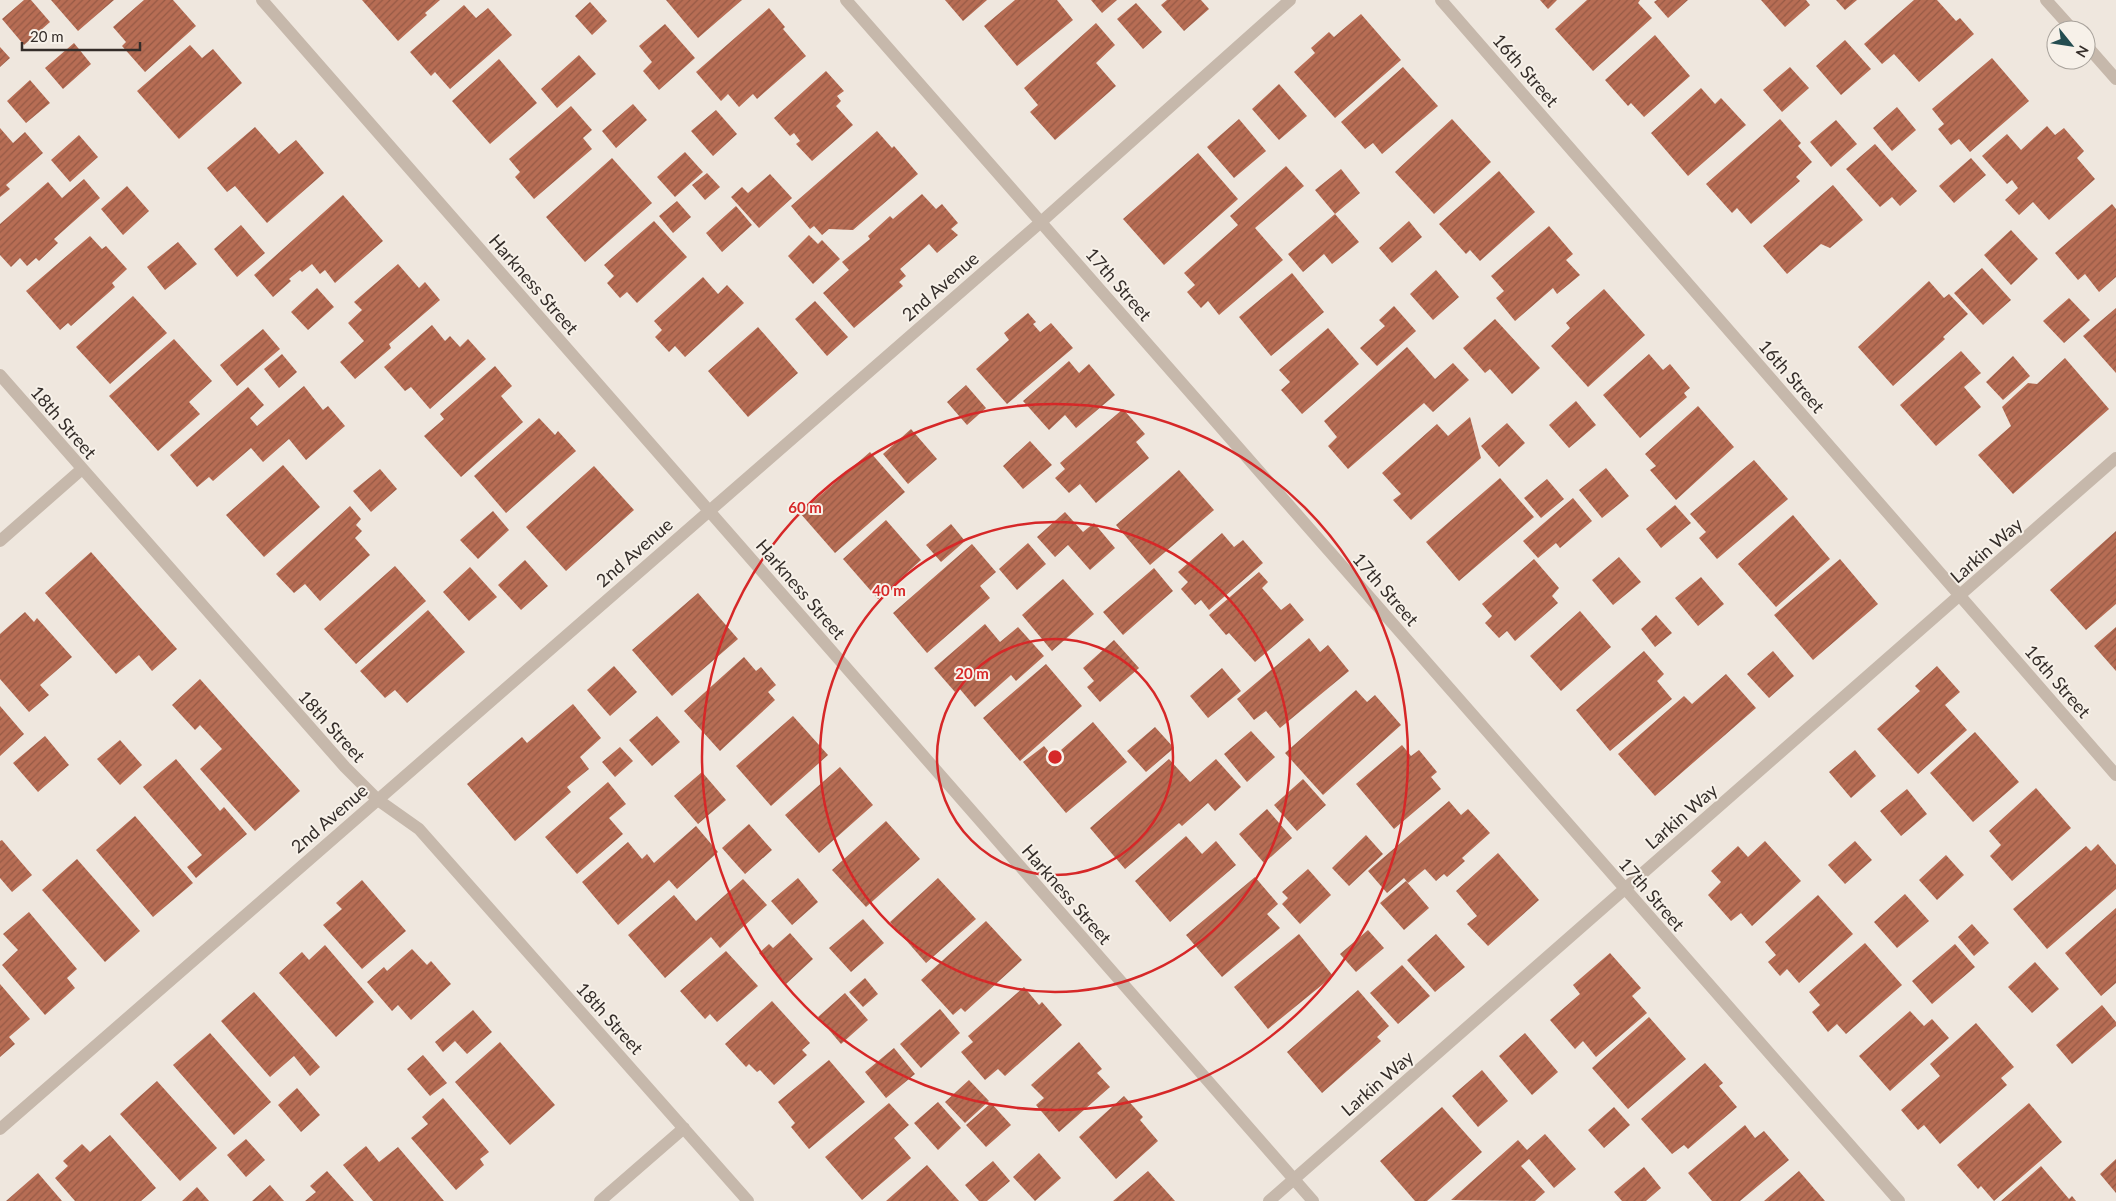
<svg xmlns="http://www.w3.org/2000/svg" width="2116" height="1201" viewBox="0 0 2116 1201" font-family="Lato,sans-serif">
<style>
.building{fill:url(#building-hatch)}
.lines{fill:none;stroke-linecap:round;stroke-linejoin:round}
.minor{stroke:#c6b8ab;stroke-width:12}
.ring{fill:none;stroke:#d62828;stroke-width:2.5}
.labels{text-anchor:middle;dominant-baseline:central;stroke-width:4;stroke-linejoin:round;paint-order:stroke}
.street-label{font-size:18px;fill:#342d29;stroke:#f7f1e9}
.centre{fill:#d62828;stroke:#f7f1e9;stroke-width:2.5}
.ring-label{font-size:15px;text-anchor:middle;font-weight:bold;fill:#d62828;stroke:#f7f1e9;stroke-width:4;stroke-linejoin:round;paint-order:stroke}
</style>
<defs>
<pattern id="building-hatch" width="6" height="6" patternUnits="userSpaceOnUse" patternTransform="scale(1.25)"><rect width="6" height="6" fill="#b76d54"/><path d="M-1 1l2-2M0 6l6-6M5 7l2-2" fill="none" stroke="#965a46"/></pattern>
</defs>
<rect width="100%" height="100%" fill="#efe7de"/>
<path class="building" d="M24,0h7l19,22 -26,23 -22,-26z
M51,0h63l-36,31z
M144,0h29l23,26 -51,46 -23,-26 4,-4 -13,-15z
M362,0h78l-15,13 2,2 -29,26z
M666,0h76l-44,38z
M945,0h42l-24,21z
M1015,0h42l16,20 -56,46 -33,-40z
M1091,0h26l-15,13z
M1167,0h34l8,9 -25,22 -23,-26z
M1540,0h17l-9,9z
M1587,0h53l-2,3 14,15 -59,53 -38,-42z
M1657,0h31l-20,18 -14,-16z
M1761,0h45l4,5 -25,22z
M1836,0h21l-12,10z
M1914,0h23l19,21 4,-3 14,16 -55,48 -25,-28 -12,10 -18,-20z
M590,2l17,19 -15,14 -17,-19z
M1136,3l26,29 -19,17 -26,-30z
M464,5l12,13 12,-10 24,27 -62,54 -15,-17 -4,4 -21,-24z
M769,8l16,19 -2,2 23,27 -49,43 -4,-5 -14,13 -11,-13 -7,7 -25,-29z
M1361,14l40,46 -66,58 -41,-46 21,-19 -4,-5 18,-16 5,5z
M1096,23l19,22 -19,18 20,23 -61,54 -25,-28 8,-7 -14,-17z
M665,24l30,34 -36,32 -16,-19 9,-9 -13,-16z
M1655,35l35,41 -46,41 -13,-14 -3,3 -23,-26z
M1845,40l26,29 -30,26 -25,-29z
M74,43l17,21 -28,25 -18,-21z
M190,45l12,13 11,-9 29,34 -63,56 -42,-48z
M0,47l10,11 -10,9z
M579,55l17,19 -39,34 -16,-19z
M1992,58l37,43 -59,51 -11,-13 -8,6 -13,-16 6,-5 -12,-15z
M499,59l38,44 -47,41 -38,-43z
M1403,67l35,39 -56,48 -9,-11 -8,6 -24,-27z
M1790,67l19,21 -27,24 -19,-22z
M826,71l18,20 -7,5 4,5 -5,5 17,19 -41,36 -16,-17 4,-3 -6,-8 -4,3 -16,-18z
M30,80l20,23 -24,20 -19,-22z
M1279,84l28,32 -28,24 -27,-31z
M1701,88l14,16 6,-6 25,27 -58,51 -37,-43z
M633,104l14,16 -31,28 -14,-17z
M571,106l21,24 -9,8 9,11 -58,50 -19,-22 5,-5 -11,-13z
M1897,107l19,23 -24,21 -19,-23z
M716,110l21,24 -24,22 -22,-25z
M1239,119l27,32 -32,27 -27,-31z
M1452,119l39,43 -57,52 -39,-42z
M1780,119l21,24 -3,3 14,16 -16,15 4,4 -49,43 -14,-16 -5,5 -26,-29z
M1836,120l21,24 -26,23 -21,-25z
M2047,126l8,9 9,-7 20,23 -7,7 18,21 -46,41 -16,-18 -14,13 -14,-15 13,-12 -6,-8 -5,4 -25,-28 25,-22 14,16z
M255,127l24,27 17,-14 28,33 -57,50 -32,-37 -8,6 -20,-24z
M0,128l13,15 12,-11 18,21 -37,32 4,4 -10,8z
M877,131l15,17 2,-2 24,28 -65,56 -24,-1 -7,6 -8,-9 -4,3 -19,-23z
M79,135l19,22 -28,25 -19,-22z
M1875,144l42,47 -17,15 -8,-9 -12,10 -34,-38z
M685,152l18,20 -28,25 -18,-20z
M1198,153l40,46 -74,66 -41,-46z
M612,158l40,45 -67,59 -39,-45z
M1971,158l15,17 -32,28 -15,-17z
M1286,166l18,20 -49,42 28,32 -64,55 -11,-14 -7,7 -14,-16 8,-7 -11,-12 54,-48 -8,-9z
M1341,169l19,24 -25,21 24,28 -27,22 -8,-10 -21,18 -15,-18 47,-40 -20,-24z
M1499,171l36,41 -55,49 -10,-11 -4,4 -27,-30z
M707,173l13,14 -15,13 -13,-15z
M770,174l22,24 -33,30 -28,-31 11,-10 6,6z
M84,179l16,19 -46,41 4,4 -19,18 -3,-3 -9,8 -7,-8 -9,9 -11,-12v-31l48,-42 14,16z
M1833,185l30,35 -33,28 -9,-4 -34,30 -24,-28z
M127,186l22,25 -26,24 -22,-26z
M922,194l14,15 6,-5 16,19 -7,6 7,6 -21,18 -8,-9 -29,25 6,7 -7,6 4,4 -49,42 -31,-35 26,-23 -7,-8 28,-23 -2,-3 22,-20 3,3z
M343,195l40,46 -48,42 -10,-13 -5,4 -8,-10 -10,8 -2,-2 -11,9 2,2 -18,16 -19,-22z
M677,201l14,16 -18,16 -14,-17z
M2112,204l4,5v68l-17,15 -14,-18 -7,6 -23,-27z
M736,206l16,19 -30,27 -16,-19z
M654,221l33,36 -50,46 -10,-11 -7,6 -13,-15 7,-7 -10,-11z
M1409,221l13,16 -30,26 -13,-15z
M241,225l24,28 -28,24 -23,-28z
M1549,226l24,28 -7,6 14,15 -23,19 -4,-6 -38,33 -19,-23 8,-7 -13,-15z
M2011,230l27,29 -27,26 -27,-30z
M809,235l9,9 4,-4 18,19 -27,25 -25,-28z
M90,236l12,13 4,-3 21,23 -15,14 3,4 -44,39 -3,-3 -8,7 -34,-39z
M178,242l19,22 -32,26 -18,-23z
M398,264l21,24 6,-6 15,18 -51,44 2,4 -36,31 -15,-17 24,-21 -16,-18 14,-13 -8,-8z
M1982,268l29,32 -28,25 -29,-32z
M1436,270l23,27 -26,23 -23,-26z
M1292,273l32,39 -53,44 -32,-39z
M703,277l15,17 9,-9 17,18 -59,54 -10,-11 -6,6 -14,-15 7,-7 -8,-9z
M1929,281l15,17 5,-4 19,20 -25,23 2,2 -52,47 -35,-39z
M317,288l17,19 -26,23 -17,-18z
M1604,289l41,46 -57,52 -37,-41 19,-18 -4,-5z
M133,296l34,37 -57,51 -34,-37z
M2069,298l21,22 -26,23 -21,-22z
M815,301l33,36 -21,19 -32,-37z
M1394,306l22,25 -39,35 -17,-18 25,-22 -6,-6z
M2116,308v65l-33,-37z
M1028,313l8,9 -3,2 7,8 11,-9 22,25 -66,56 -31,-35 33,-29 -5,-7z
M1495,319l45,49 -28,26 -22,-25 -5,4 -22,-25z
M432,325l13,16 5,-5 10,11 8,-8 18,20 -56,50 -19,-22 -6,4 -21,-24z
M758,327l40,46 -50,44 -40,-46z
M1328,328l31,36 -57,50 -21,-24 9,-8 -11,-12z
M263,329l17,20 -43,37 -17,-21z
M174,339l38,42 -23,21 11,12 -42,37 -49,-55z
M1407,347l28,32 18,-16 16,17 -36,32 -9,-9 -76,66 -20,-23 9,-9 -13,-16z
M1961,351l20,22 -17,14 17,20 -45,39 -36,-41z
M282,354l15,18 -18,16 -15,-19z
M1649,354l14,16 7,-6 20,24 -6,5 3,4 -47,41 -37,-43z
M2013,356l17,20 -27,24 -17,-18z
M2065,358l44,51 -96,85 -35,-39 33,-29 -9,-19 26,-24 9,1z
M1069,361l10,12 10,-9 26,31 -39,33 -11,-13 -16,15 -26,-29z
M495,366l17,20 -11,10 22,26 -62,55 -37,-41 20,-17 -4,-5z
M966,385l20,23 -19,17 -20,-23z
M304,386l19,24 5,-4 17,20 -39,34 -17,-21 -26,23 -12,-14 -38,33 -4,-4 -12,10 -27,-32 78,-68 16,18 -14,13 7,8z
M1576,401l20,24 -27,23 -20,-23z
M1698,406l36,41 -58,53 -26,-30 6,-4 -11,-12z
M1123,409l22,25 -9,8 13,16 -53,45 -16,-19 -11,9 -14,-15 10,-9 -5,-6z
M1470,417l11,41 -70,62 -18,-20 8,-6 -19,-21 55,-49 11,12z
M539,418l16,17 3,-4 18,20 -70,62 -32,-37z
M1507,423l18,20 -26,24 -18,-21z
M911,429l26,30 -29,25 -25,-30z
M1030,441l22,24 -29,24 -20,-23z
M870,452l35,40 -70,61 -35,-40z
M1754,460l34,39 -71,60 -18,-21 7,-6 -16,-18z
M283,465l37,42 -56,50 -38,-42z
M594,466l40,44 -68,61 -40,-44z
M1606,468l23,28 -27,22 -23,-28z
M380,469l17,20 -26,23 -18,-21z
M1179,470l35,40 -64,55 -34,-40z
M1500,478l34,39 -75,64 -33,-39z
M1547,479l17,20 -23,19 -17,-20z
M1573,498l19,23 -32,27 -4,-5 -18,15 -15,-17z
M1675,505l16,18 -30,25 -15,-19z
M350,506l11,13 -5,6 6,6 -7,7 15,17 -50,46 -15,-17 -11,9 -18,-19z
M493,511l16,19 -31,29 -18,-19z
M1065,512l18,20 11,-9 21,25 -25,22 -22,-25 -13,12 -18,-20z
M1793,515l37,44 -54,48 -38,-43z
M886,520l35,40 -43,39 -35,-40z
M951,524l14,17 -24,21 -15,-17z
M2116,531v73l-30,26 -36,-40z
M1222,533l12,14 9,-7 20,23 -54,47 -8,-10 -6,5 -14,-16 7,-7 -10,-10z
M1028,543l18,21 -29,26 -18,-21z
M972,544l24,28 -16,14 10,12 -63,55 -34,-40z
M91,552l86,97 -25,22 -13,-16 -23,19 -71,-81z
M1619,557l22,25 -28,23 -21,-25z
M1534,559l25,29 -7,8 6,7 -43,38 -8,-10 -8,7 -14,-15 7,-7 -10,-12z
M1840,559l38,45 -65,56 -39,-45z
M525,560l23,26 -27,24 -23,-25z
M395,566l31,35 -70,63 -32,-35z
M470,567l27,30 -28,24 -26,-29z
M1154,568l19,23 -50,44 -20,-23z
M1259,572l9,10 -6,6 19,22 9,-7 14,17 -49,42 -26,-29 -3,2 -17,-20z
M1701,577l23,27 -26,22 -23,-28z
M1063,579l31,35 -42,37 -30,-36z
M698,593l40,46 -66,57 -40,-46z
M428,610l37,42 -58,51 -12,-13 -10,8 -25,-27z
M1580,611l31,36 -50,44 -31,-35z
M25,612l9,10 3,-4 35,39 -32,28 9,10 -20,17 -29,-33v-45z
M1656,615l16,18 -17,14 -14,-18z
M985,624l15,18 18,-15 26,29 -28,25 -5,-6 -36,32 -16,-19 -4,4 -21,-24z
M2116,627v44l-22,-25z
M1309,638l11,14 8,-7 21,26 -69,57 -14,-17 -12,9 -17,-21z
M1114,640l25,28 -39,34 -13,-15 7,-6 -11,-13z
M1644,651l20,23 -7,7 15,18 -62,52 -34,-41z
M1773,651l21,25 -25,22 -22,-24z
M744,657l12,14 5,-4 15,18 -8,7 7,8 -55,51 -36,-40z
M1046,664l36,42 -62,55 -37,-43z
M614,666l23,26 -27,24 -23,-26z
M1937,666l23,26 -15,13 22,25 -49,44 -41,-45 43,-38 -5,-5z
M1222,668l19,23 -33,27 -18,-22z
M1726,674l30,34 -101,88 -37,-42 66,-58 8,8z
M200,679l100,112 -45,40 -55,-62 22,-20 -22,-24 -5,5 -23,-25z
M1356,690l11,12 8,-7 26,30 -78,70 -38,-42z
M573,704l28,34 -21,19 9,12 -22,18 4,5 -56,49 -48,-57 55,-47 5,6z
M0,706l24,28 -24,22z
M657,716l23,26 -28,24 -23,-26z
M793,716l35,39 -57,51 -35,-40z
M1093,722l34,40 -61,51 -43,-51 21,-16 9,11z
M1155,727l19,21 -28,24 -19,-21z
M1251,731l24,26 -28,25 -23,-28z
M1975,732l44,50 -46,40 -43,-49z
M45,736l24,29 -31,27 -25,-29z
M120,740l22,25 -22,20 -23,-26z
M1402,745l9,11 8,-6 18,22 -6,5 10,12 -47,40 -38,-45z
M620,747l13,14 -18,16 -13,-15z
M1855,750l21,26 -25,22 -22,-26z
M176,759l44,52 4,-4 23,27 -51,44 -9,-11 15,-12 -59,-68z
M1169,759l21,23 26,-23 25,28 -26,24 -7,-8 -26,23 -3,-3 -54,46 -35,-41z
M840,767l33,38 -54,48 -34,-38z
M702,772l24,28 -28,24 -24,-28z
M1303,779l23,26 -29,26 -23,-26z
M608,782l18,22 -17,14 14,16 -46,40 -32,-37z
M2036,788l35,40 -59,53 -22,-25 11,-11 -12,-14z
M1907,789l20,25 -26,22 -21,-25z
M1449,801l12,14 7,-6 22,24 -28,25 3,3 -18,16 -3,-3 -8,7 -11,-12 -17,14 -4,-5 -17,15 -19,-22z
M1267,809l25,29 -28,25 -25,-29z
M135,816l58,67 -40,34 -57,-67z
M886,821l34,38 -54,48 -34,-37z
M749,824l23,26 -27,24 -23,-26z
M696,826l22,26 -41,37 -8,-9 -51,45 -36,-43 46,-40 14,17 5,-5 7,9z
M1366,835l17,19 -34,32 -17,-18z
M1186,836l16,18 14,-13 20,24 -66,57 -35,-41z
M2,840l30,35 -20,17 -12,-14v-37z
M1765,841l36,40 -49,45 -11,-13 -10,8 -23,-26 13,-13 -10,-11 27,-25 10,11z
M1855,841l17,19 -27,24 -17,-19z
M2098,844l18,21v24l-69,60 -34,-40 73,-63 5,5z
M1498,853l41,47 -51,46 -21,-22 10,-8 -21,-25z
M1946,855l18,20 -27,25 -18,-20z
M77,859l63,72 -35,31 -63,-72z
M1308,869l23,26 -31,29 -18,-20 6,-6 -6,-6z
M1255,877l23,27 -11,10 13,14 -58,49 -36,-42z
M798,878l20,24 -26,23 -21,-24z
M938,878l38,41 -50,44 -36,-41z
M743,879l24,26 -47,43 -9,-11 -46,41 -37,-43 46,-40 22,26z
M362,880l44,51 -44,38 -39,-44 19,-16 -6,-6z
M1406,881l23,27 -25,22 -24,-27z
M1905,894l24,27 -32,27 -23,-26z
M1818,895l35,39 -54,49 -12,-14 -7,7 -12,-14 8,-7 -11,-13z
M2116,908v75l-15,13 -36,-43z
M29,912l48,57 -10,9 8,10 -30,27 -43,-50 16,-15 -15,-16z
M863,919l21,24 -33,29 -22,-24z
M986,921l36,39 -57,52 -4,-4 -8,7 -32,-35z
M1972,924l17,19 -15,13 -16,-19z
M1368,930l16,18 -28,24 -16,-18z
M790,933l23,26 -27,25 -27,-31 10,-9 4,4z
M1299,934l34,42 -65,53 -34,-42z
M1436,934l29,33 -30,25 -28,-32z
M1865,943l37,42 -56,49 -9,-10 -9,8 -16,-20 8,-7 -11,-13z
M1955,944l20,23 -43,37 -20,-23z
M325,945l49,57 -38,35 -57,-64 23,-21 7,8z
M412,949l15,16 4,-4 20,23 -40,36 -13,-15 -6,6 -25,-29 17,-15 3,4z
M726,951l32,35 -41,36 -7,-8 -5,5 -25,-28z
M1610,953l31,35 -9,8 15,17 -51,44 -13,-16 -8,8 -25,-29 30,-26 -7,-9z
M2035,962l24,27 -27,24 -24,-26z
M1402,965l28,31 -32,28 -28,-31z
M865,978l13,16 -15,13 -14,-15z
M0,984l30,35 -21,18 6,7 -15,13z
M1024,987l15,18 3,-3 20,23 -57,51 -7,-7 -13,11 -24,-28 12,-10 -5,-6z
M1358,990l31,36 -12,11 4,4 -59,52 -35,-41z
M254,992l66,75 -10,9 -16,-20 -24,21 -49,-56z
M845,993l23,27 -27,24 -23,-27z
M772,1001l38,42 -8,7 5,5 -33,30 -14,-15 -3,2 -8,-8 -3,3 -21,-23z
M2102,1005l14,17v4l-44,38 -16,-19z
M940,1009l20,24 -39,35 -21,-24z
M473,1010l19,22 -25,22 -12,-13 -12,11 -8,-10z
M1910,1011l14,15 8,-7 17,19 -59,53 -31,-35z
M1649,1017l37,42 -58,50 -36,-41z
M1976,1023l38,44 -13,11 6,7 -67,59 -16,-19 -6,5 -17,-20 39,-34 -10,-12z
M210,1033l61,69 -37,33 -61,-70z
M1525,1033l33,39 -26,23 -33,-39z
M500,1042l55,63 -45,40 -55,-63z
M1079,1042l23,27 -5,4 13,14 -51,45 -23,-27 8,-7 -13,-13z
M894,1048l21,26 -29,24 -21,-26z
M423,1055l24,28 -17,13 -23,-27z
M829,1060l36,42 -56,47 -18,-22 4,-4 -17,-21z
M1705,1063l18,20 -4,3 18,21 -49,42 -4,-4 -12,9 -31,-35z
M1482,1070l26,31 -30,26 -26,-31z
M969,1080l20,21 -24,22 -20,-21z
M157,1081l60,67 -37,33 -60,-67z
M297,1088l23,27 -19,17 -23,-27z
M1124,1096l19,21 -3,3 18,21 -42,38 -37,-42z
M443,1098l46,54 -9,7 4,6 -28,25 -45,-52 17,-14 -6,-7z
M938,1102l23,26 -23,22 -24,-27z
M889,1103l20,22 -15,13 17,20 -49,42 -37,-43z
M991,1103l20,22 -25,22 -20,-22z
M2029,1103l33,39 -68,59 -13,-15 -3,3 -21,-24z
M1442,1107l40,45 -55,49h-12l-35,-40z
M1614,1107l16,18 -26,23 -16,-18z
M1745,1125l10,13 9,-7 25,29 -49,41h-28l-24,-28z
M1545,1134l31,35 -22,19 -25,-29 -8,7 24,26 -10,9 -84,-1 67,-60 9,10z
M110,1135l46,53 -15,13h-66l-20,-23 13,-12 -5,-5 19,-17 8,8z
M246,1139l19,21 -19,17 -19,-22z
M366,1146l13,16 19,-15 46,54h-71l-30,-36z
M1039,1153l22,25 -26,23 -22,-24z
M2116,1159v34l-16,-19z
M993,1161l17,20 -23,20h-8l-14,-16z
M927,1165l32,36h-73z
M2041,1166l28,33 3,-3 4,5h-75z
M1644,1167l17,21 -15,13h-24l-8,-9z
M327,1171l27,30h-49l11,-9 -6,-6z
M1148,1171l27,30h-62z
M1799,1171l26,30h-61z
M38,1173l24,28h-56z
M270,1185l14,16h-32z
M197,1187l12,14h-27z"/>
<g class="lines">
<path class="minor" d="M262,0l1051,1201
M846,0l1053,1201
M1441,0l675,775
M2046,0l27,30
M2086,45l30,34
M0,375l345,392 33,33 41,29 329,372
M0,541l82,-72
M0,1129l1041,-907 249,-222
M600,1201l84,-73
M1269,1201l847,-743"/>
</g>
<g class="ring">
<circle cx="1055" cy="757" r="118"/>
<circle cx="1055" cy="757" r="235"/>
<circle cx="1055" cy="757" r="353"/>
</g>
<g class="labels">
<g class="street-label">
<text transform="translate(1526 70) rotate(49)">16th Street</text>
<text transform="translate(534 284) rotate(49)">Harkness Street</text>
<text transform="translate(1119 284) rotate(49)">17th Street</text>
<text transform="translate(940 286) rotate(-41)">2nd Avenue</text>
<text transform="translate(1792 376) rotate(49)">16th Street</text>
<text transform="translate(64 422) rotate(49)">18th Street</text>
<text transform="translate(1986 550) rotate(-41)">Larkin Way</text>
<text transform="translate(634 552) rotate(-41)">2nd Avenue</text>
<text transform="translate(801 589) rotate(49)">Harkness Street</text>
<text transform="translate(1386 589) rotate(49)">17th Street</text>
<text transform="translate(2058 681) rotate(49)">16th Street</text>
<text transform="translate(332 726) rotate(48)">18th Street</text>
<text transform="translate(1681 816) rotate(-41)">Larkin Way</text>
<text transform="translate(329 818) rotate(-41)">2nd Avenue</text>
<text transform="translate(1067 894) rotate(49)">Harkness Street</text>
<text transform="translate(1652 894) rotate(49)">17th Street</text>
<text transform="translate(610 1018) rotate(48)">18th Street</text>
<text transform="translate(1377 1083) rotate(-41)">Larkin Way</text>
</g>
</g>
<circle cx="1055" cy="757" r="8" class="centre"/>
<g class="ring-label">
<text x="805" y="513">60 m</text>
<text x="889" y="596">40 m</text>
<text x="972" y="679">20 m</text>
</g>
<g transform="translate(2071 45) rotate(120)"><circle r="24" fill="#f7f1e9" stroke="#a9a39c"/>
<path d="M0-4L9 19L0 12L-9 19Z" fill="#244d51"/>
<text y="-8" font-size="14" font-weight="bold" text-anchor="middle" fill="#342d29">N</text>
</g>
<path d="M22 42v8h118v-8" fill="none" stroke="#342d29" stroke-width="2.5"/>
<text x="30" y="42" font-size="15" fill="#342d29" stroke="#f7f1e9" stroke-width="4" paint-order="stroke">20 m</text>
</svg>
